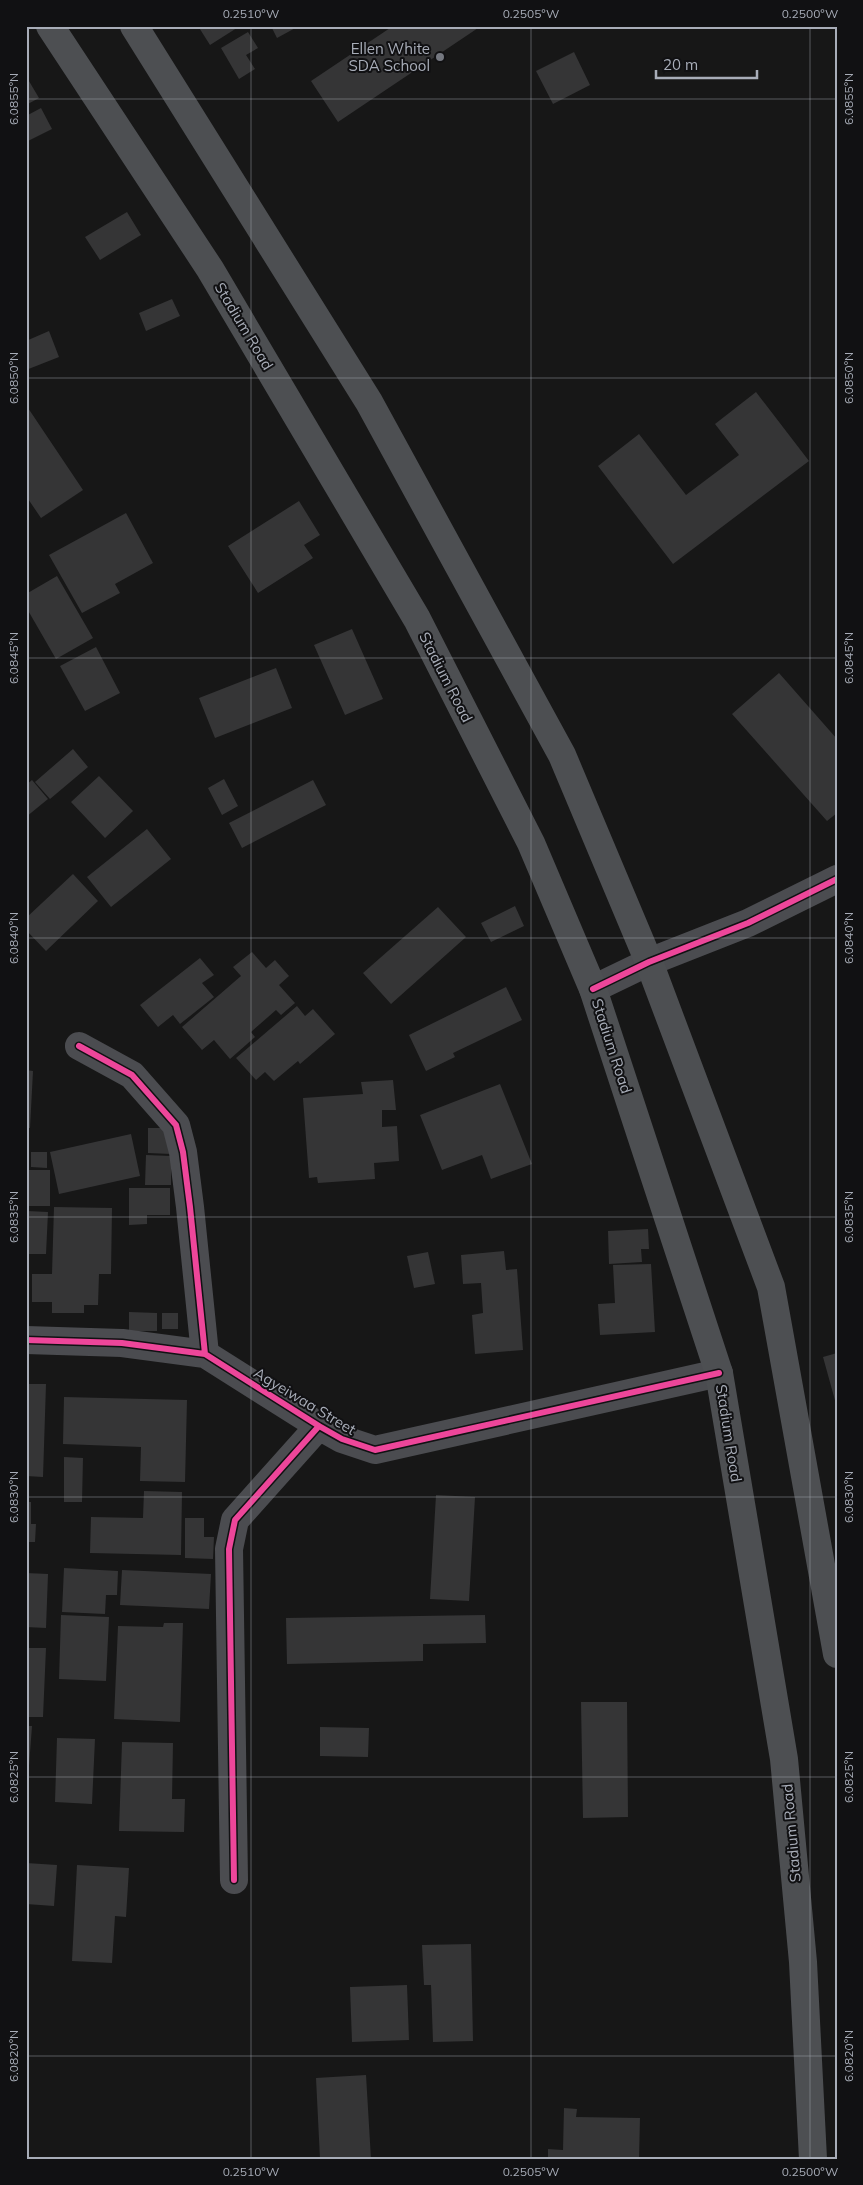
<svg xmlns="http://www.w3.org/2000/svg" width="863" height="2185" viewBox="0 0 863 2185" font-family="Mulish,sans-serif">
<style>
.building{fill:#353536}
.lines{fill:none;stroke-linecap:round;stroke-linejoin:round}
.street{stroke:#4b4c50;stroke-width:28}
.primary{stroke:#4d4f52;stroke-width:28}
.cycleway-casing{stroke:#111113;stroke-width:9}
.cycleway{stroke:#ed469a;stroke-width:6}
.ticks{fill:none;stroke:#a8adb8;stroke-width:1;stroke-opacity:0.45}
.poi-dot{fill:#757880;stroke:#111113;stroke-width:2}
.labels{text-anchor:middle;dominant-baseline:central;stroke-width:4;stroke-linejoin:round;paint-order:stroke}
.poi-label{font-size:15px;fill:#a8adb8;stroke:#111113;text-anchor:end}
.street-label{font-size:15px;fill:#a8adb8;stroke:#111113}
.neatline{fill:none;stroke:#a8adb8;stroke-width:2}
.ticks-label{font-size:12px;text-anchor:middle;fill:#a8adb8}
</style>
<rect width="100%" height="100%" fill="#171717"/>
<path class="building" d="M198,26h42l-30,19z
M271,26h28l-22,12z
M393,26h88l-143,96 -27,-41z
M248,32l10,16 -12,7 9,14 -16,10 -18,-31z
M574,52l16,33 -37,19 -17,-33z
M26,76l13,22 -13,7z
M41,108l11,21 -26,13v-26z
M127,212l14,23 -41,25 -15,-23z
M172,299l8,17 -34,15 -7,-18z
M49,331l10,26 -33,13v-29z
M756,392l53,69 -136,103 -75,-98 41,-32 47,61 53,-40 -24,-31z
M26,405l57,85 -42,28 -15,-22z
M299,501l21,34 -16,10 9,13 -55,35 -30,-47z
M126,513l27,50 -38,21 5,9 -38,20 -33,-58z
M57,576l36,62 -37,21 -30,-52v-13z
M352,629l31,70 -38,16 -31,-70z
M96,647l24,46 -35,18 -25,-45z
M276,668l16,40 -77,30 -16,-40z
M779,673l58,66v74l-10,8 -95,-107z
M73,749l15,18 -38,32 -15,-17z
M99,776l34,35 -28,27 -34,-36z
M224,779l14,27 -16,9 -14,-27z
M32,780l16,19 -22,18v-32z
M313,780l13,25 -84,43 -13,-25z
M147,829l24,30 -60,48 -24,-30z
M73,874l25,27 -52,50 -20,-21v-12z
M515,906l9,20 -33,16 -10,-19z
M438,907l28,30 -75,67 -28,-31z
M252,952l14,16 9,-8 14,16 -10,9 16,18 -14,12 -5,-5 -25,22 4,5 -25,22 -16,-19 -12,10 -20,-23 59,-51 -8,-9z
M200,958l14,17 -12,8 12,14 -34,27 -7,-9 -15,12 -18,-22z
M506,987l16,33 -69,33 2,4 -29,14 -17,-36z
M297,1006l8,10 8,-7 22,25 -35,30 -2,-3 -24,20 -9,-9 -9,8 -20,-22z
M26,1070l7,1 -3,57h-4z
M393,1080l3,30h-14v17l15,-1 2,35 -25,2 1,16 -57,4 -1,-6 -8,1 -6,-80 60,-4 -2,-12z
M500,1084l32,80 -41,15 -9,-24 -40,15 -22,-55z
M148,1128h23v26l-23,-1z
M131,1134l9,42 -81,18 -9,-42z
M31,1152h16v16l-16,-1z
M146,1155l25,1v29h-26z
M29,1170h21v36h-22z
M129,1188h41v27h-23v9l-18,1z
M54,1207l58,1 -1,66h-12l-1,31h-14v8h-32v-11h-20v-28h20z
M27,1211l21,1 -2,42h-20z
M648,1229l1,20h-8l1,13 -33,2 -1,-33z
M504,1251l2,19 11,-1 6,81 -48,4 -3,-39 11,-2 -2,-30 -18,1 -2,-29z
M428,1252l7,32 -21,4 -7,-32z
M651,1264l4,68 -55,3 -2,-31 17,-1 -2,-38z
M129,1312l28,1v18h-28z
M162,1313h16v16h-16z
M837,1353v51h-1l-13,-47z
M26,1384h20l-3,93 -17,-1z
M64,1397l123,3 -2,82 -45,-1 1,-34 -78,-3z
M64,1457l19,1 -1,44h-18z
M144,1491l38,1 -1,63 -91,-2 1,-36 52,1z
M436,1495l39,2 -6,104 -39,-2z
M26,1502h5v22h5l-1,18h-6l-1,28h-2z
M185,1518h19v19h10l-1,22 -28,-1z
M64,1568l54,3 -1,24h-11l-1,19 -43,-2z
M122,1570l89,4 -2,35 -89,-4z
M26,1573l22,1 -2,54 -20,-1z
M61,1615l48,2 -3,64 -47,-2z
M485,1615l1,28 -63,1v17l-136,3 -1,-46z
M164,1623h19l-3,99 -66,-3 4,-93 45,1z
M26,1648h20l-3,69h-17z
M581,1702h46l1,115 -45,1z
M26,1726h6l-4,53h-2z
M320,1727l49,1 -1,29 -48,-1z
M57,1738l38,1 -3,65 -37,-2z
M122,1742l51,1 -1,56h13l-1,33 -65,-1z
M26,1863l31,2 -3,41 -28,-2z
M77,1865l52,3 -3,49 -11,-1 -3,47 -40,-2z
M471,1944l2,97 -40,1 -2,-57h-7l-2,-40z
M407,1985l2,55 -57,2 -2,-55z
M366,2075l5,84h-51l-4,-81z
M564,2108l13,1 -1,8 64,1 -1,41h-91v-10l15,1z"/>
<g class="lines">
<path class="street" d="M593,989l56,-27 99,-39 89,-44
M79,1046l53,29 44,50 7,27 7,55 15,147
M26,1340l96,3 83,11 114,72 23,13 33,11 344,-77
M234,1880l-5,-331 6,-29 84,-94"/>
<path class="primary" d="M50,26l160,243 207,350 114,224 62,146 126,384 65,386 19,203 10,197
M134,26l235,376 193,353 87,207 122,325 66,367"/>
<g class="cycleway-casing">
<path id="cycleway" d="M593,989l56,-27 99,-39 89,-44
M79,1046l53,29 44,50 7,27 7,55 15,147
M26,1340l96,3 83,11 114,72 23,13 33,11 344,-77
M234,1880l-5,-331 6,-29 84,-94"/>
</g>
<use href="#cycleway" class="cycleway"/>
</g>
<path class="ticks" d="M251,26v2133M531,26v2133M810,26v2133M26,99h811M26,378h811M26,658h811M26,938h811M26,1217h811M26,1497h811M26,1777h811M26,2056h811"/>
<circle class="poi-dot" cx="440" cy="57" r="5"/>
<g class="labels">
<g class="poi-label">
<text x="430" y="48">Ellen White<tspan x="430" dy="17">SDA School</tspan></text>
</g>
<g class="street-label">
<text transform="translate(244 326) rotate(59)">Stadium Road</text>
<text transform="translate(446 677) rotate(63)">Stadium Road</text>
<text transform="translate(612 1046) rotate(72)">Stadium Road</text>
<text transform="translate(305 1401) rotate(31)">Agyeiwaa Street</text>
<text transform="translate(729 1433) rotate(81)">Stadium Road</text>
<text transform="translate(791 1833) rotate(-95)">Stadium Road</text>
</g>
</g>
<rect width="863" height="2185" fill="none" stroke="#111113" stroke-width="55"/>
<path d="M656 70v8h101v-8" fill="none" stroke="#a8adb8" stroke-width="2.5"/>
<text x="663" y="70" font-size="15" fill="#a8adb8" stroke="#111113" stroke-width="4" paint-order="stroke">20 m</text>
<rect x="28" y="28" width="808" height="2130" class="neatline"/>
<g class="ticks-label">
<text x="251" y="18">0.2510°W</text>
<text x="531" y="18">0.2505°W</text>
<text x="810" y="18">0.2500°W</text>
<text transform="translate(14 99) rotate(-90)" y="4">6.0855°N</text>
<text transform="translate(849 99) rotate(-90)" y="4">6.0855°N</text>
<text transform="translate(14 378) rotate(-90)" y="4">6.0850°N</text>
<text transform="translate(849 378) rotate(-90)" y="4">6.0850°N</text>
<text transform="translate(14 658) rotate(-90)" y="4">6.0845°N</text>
<text transform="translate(849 658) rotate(-90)" y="4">6.0845°N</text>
<text transform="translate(14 938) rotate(-90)" y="4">6.0840°N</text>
<text transform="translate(849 938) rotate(-90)" y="4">6.0840°N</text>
<text transform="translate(14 1217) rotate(-90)" y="4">6.0835°N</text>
<text transform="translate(849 1217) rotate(-90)" y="4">6.0835°N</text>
<text transform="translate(14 1497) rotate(-90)" y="4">6.0830°N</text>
<text transform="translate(849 1497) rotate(-90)" y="4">6.0830°N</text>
<text transform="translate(14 1777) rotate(-90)" y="4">6.0825°N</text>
<text transform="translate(849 1777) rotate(-90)" y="4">6.0825°N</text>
<text transform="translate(14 2056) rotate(-90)" y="4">6.0820°N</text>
<text transform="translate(849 2056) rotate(-90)" y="4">6.0820°N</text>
<text x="251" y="2176">0.2510°W</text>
<text x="531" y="2176">0.2505°W</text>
<text x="810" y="2176">0.2500°W</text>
</g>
</svg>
